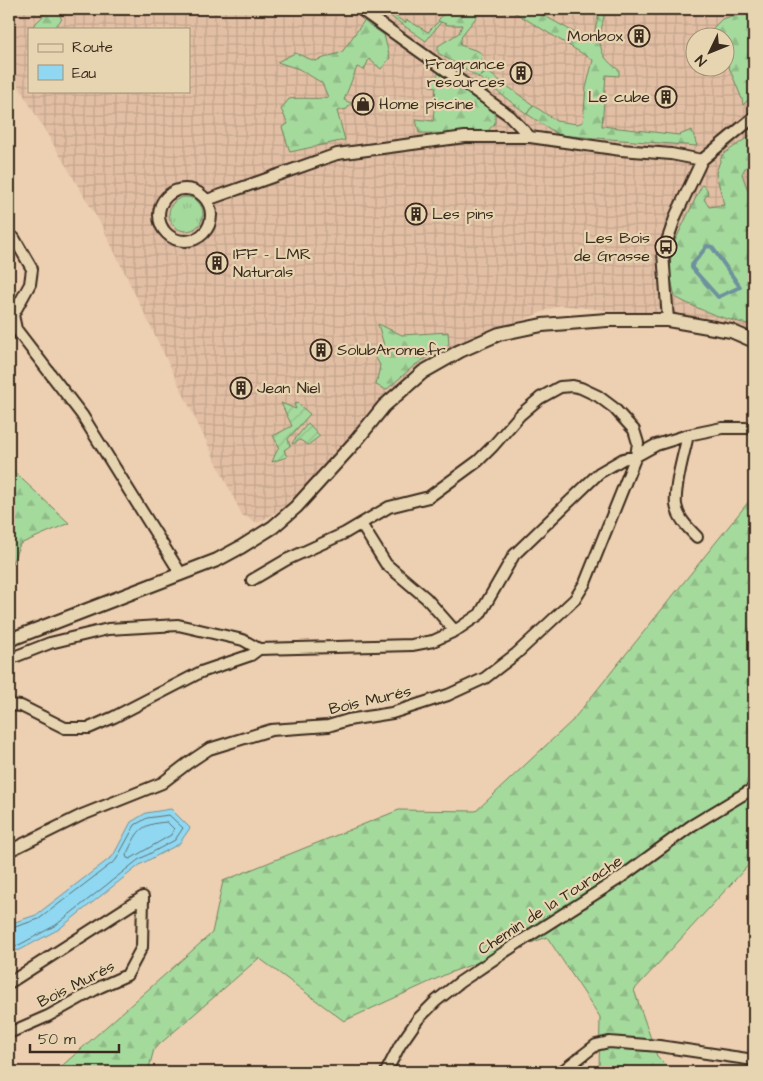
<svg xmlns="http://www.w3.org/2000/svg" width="763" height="1081" viewBox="0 0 763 1081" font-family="'Architects Daughter',sans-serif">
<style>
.industrial{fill:url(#industrial-grid);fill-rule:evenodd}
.grass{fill:url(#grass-tufts);stroke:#70825e}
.forest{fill:url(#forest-firs);stroke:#70825e}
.garden{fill:url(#garden-furrows);stroke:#70825e}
.water{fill:#90d8f1;stroke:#6e929d}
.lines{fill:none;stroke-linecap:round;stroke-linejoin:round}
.shore{stroke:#5d7072;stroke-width:1}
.stream{stroke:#6e929d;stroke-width:4}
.minor-casing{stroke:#3b2a1e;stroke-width:14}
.tertiary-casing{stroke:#3b2a1e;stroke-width:16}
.minor{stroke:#e7d5b2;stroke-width:10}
.tertiary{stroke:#e7d5b2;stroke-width:12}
.labels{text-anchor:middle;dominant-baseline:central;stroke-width:4.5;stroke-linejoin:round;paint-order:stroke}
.poi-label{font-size:16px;fill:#3b2a1e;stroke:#e7d5b2;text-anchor:start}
.street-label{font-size:16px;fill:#3b2a1e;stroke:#e7d5b2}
</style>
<defs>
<pattern id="industrial-grid" width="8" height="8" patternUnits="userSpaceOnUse" patternTransform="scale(1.25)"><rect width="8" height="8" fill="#e2bfa4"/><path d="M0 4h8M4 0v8" fill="none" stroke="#c3a48d"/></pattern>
<pattern id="grass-tufts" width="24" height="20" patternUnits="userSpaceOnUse" patternTransform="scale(1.25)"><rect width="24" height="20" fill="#a5da9d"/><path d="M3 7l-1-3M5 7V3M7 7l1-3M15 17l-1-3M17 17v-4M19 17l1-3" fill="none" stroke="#8fbb87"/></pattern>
<pattern id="forest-firs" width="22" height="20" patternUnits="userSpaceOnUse" patternTransform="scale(1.25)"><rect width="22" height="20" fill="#a5da9d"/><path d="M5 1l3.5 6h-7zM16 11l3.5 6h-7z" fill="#8fbb87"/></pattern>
<pattern id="garden-furrows" width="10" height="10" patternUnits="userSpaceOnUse" patternTransform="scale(1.25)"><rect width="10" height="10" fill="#a5da9d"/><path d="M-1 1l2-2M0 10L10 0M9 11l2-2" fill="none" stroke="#8fbb87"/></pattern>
</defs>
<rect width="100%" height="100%" fill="#edcfb1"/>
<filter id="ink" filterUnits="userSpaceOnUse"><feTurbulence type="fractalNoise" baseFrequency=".02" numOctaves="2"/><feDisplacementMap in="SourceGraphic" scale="10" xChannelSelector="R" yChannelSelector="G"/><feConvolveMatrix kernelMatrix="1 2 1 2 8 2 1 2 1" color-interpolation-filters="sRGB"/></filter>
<g filter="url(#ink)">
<path class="industrial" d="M9,9h745v324l-13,-7 -181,-21 -130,52 -38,33 -101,113 -33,20 -16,-8 -140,-289 -93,-156zM29,29h160v62h-160zM696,38h30v30h-30z"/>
<path class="grass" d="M380,9h5l20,14 2,-3 21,12 11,-11 2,1 -15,19z
M488,72l45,33 -6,9 -49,-37z
M169 214a17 17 0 1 1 34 0a17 17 0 1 1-34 0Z"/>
<path class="forest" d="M50,9h19l-9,8 2,2 -9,10h-23z
M446,9h37l-21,26 -2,10 18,6 4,3 -2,11 8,7 -10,5 -40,-24v-7l21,-13 3,-8h-13l-11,-4z
M509,9h23l58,32 4,-6 6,-26h5c-4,28 -13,43 14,61v6l-13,-1 -4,51 77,9 13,-5 5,16 -138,-11 -32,-21 6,-9 23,16 21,3 6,-2 3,-34 7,-28z
M754,10v41l-7,10 7,7 -1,38 -5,-6 -5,5 -1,-6 -16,-39v-22l-10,-1 -4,-8 10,-10z
M364,21l20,14 6,23 -9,11 -12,-10 -5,11 -7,-3 -13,33 7,3 -4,6 -10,2 8,29 -55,12 -8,-25 6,-3 -7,-15 8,-10c13,-2 26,1 39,-2l-6,-14 -23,-14 -22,-7 18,-9 20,8 27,-9z
M439,73l56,37v13l-10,11 -66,-1 -3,-14 17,2 3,-34 -6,-1z
M754,133v30h-2l-7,5 -3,6 5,14 5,10 2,-1v128c-27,-4 -55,-15 -79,-28l-6,-27 4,-25 29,-60 5,4 1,5 -4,5 5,8 15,-2 -8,-32 6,-18z
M378,324l24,11 46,-3 1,12 -34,21 -29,25 -10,-5 4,-20 -7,-12 12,-4z
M9,467l60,56 -49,21 -11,26z
M754,495v364l-120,131 23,66 16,16h-74l1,-55 -53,-80 -98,36 -105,48 -85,-63 -105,91 -6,23h-93l157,-139 11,-52 176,-71 77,1 96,-90z"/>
<path class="garden" d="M281,403l15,6 -2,-5 3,-1 13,11 -22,25 2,7 -6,4 3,7 -15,5 7,-16 -6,-10 19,-10z
M308,423l12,13 -12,9 -8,-5 -7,4 -1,-1z"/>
<path class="water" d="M171,809l19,19 -11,16 -38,20 -82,65 -39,21 -11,2v-28l27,-9 77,-59 18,-34 15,-9z"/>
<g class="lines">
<path class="shore" d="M167,822l7,7 -3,6 -41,24 -3,-1 -1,-3c12,-23 12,-31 41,-33z
M9,929l30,-10 77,-59 19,-35 12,-7 22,-3 14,13 -8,12 -37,20 -82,65 -37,20 -10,2"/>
<path class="stream" d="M707,246l5,1 28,40 -22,10 -26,-29v-3z"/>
<g class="minor-casing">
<path id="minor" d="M360,9l150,107 20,21
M159 215a26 26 0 1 1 52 0a26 26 0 1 1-52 0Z
M207,200l130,-46 128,-17h65l91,13 50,4 31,6
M9,236l5,2 18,31 -2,15 -17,31 3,14 66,86 99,159
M668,320l-5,-67 13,-38 26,-55 52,-43
M688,435c-4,19 -14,51 -12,70 2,13 12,23 21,32
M361,524l25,40 40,34 29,33
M9,659l41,-16 58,-14 70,-4 65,15 16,9
M9,705l12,1 44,22h24l25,-11 87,-45 50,-17 8,-6 153,-4 21,-4 22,-10 25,-17 34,-59 85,-82 24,-14 13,-3 20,-11 32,-10 34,-7h32
M9,851l73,-36 80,-32 26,-20 21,-14 62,-19 57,-4 20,-6 44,-7 56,-18 37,-17 31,-24 59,-55 10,-16 51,-127 2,-13 -4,-13 -20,-22 -16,-12 -17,-8 -8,-2 -13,1 -20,11 -20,17 -27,31 -15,15 -49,36 -40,10 -44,26 -59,27 -34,20
M9,983l134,-86
M9,1033l39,-17 52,-29 27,-12 15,-28 1,-50
M386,1072l14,-27 18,-26 18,-18 24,-19 58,-39 102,-65 71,-52 63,-38
M561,1072l35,-27 13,-3 50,4 95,14"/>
</g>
<g class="tertiary-casing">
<path id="tertiary" d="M9,640l208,-80 24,-13 32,-20 23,-20 59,-65 29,-36 39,-34 37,-21 39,-17 43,-9 65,-5h61l63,11 23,10"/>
</g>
<use href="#minor" class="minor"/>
<use href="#tertiary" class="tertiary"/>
</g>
</g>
<defs>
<g id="building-ring" transform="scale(1.125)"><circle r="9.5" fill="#e7d5b2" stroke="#3b2a1e" stroke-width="1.5"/><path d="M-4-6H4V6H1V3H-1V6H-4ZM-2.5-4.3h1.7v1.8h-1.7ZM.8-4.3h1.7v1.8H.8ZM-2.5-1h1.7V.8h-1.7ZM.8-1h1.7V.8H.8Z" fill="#3b2a1e"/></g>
<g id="shop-ring" transform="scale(1.125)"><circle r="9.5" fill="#e7d5b2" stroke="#3b2a1e" stroke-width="1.5"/><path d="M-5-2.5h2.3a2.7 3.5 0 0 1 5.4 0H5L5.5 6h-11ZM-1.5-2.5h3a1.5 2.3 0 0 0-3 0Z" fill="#3b2a1e"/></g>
<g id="bus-ring" transform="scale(1.125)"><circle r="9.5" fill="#e7d5b2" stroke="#3b2a1e" stroke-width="1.5"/><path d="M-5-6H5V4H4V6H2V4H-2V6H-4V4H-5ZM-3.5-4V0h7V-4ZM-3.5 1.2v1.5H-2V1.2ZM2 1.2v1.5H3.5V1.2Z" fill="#3b2a1e"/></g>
</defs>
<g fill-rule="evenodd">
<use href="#building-ring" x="639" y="36"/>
<use href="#building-ring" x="521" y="73"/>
<use href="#building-ring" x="666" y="97"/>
<use href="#shop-ring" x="363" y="104"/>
<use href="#building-ring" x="416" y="214"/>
<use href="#bus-ring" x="666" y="247"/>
<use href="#building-ring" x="217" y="263"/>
<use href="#building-ring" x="321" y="350"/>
<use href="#building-ring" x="241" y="388"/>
</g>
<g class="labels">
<g class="poi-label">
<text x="623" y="36" text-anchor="end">Monbox</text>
<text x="505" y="64" text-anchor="end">Fragrance<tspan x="505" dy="18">resources</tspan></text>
<text x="650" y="97" text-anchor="end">Le cube</text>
<text x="379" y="104">Home piscine</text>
<text x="432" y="214">Les pins</text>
<text x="650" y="238" text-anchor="end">Les Bois<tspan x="650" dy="18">de Grasse</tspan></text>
<text x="233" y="254">IFF - LMR<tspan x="233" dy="18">Naturals</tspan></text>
<text x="337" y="350">SolubArome.fr</text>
<text x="257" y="388">Jean Niel</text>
</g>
<g class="street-label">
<text transform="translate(370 700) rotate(-13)">Bois Murés</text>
<text transform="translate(550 905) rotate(-33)">Chemin de la Tourache</text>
<text transform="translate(76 984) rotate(-27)">Bois Murés</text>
</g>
</g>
<rect width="763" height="1081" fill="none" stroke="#e7d5b2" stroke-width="30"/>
<rect x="15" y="15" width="733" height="1051" fill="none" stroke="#3b2a1e" stroke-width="2" filter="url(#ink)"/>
<rect x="28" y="28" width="162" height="65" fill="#e7d5b2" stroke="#a29177"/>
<rect x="38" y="44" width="25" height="8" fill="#e7d5b2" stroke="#a29177"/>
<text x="72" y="52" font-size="15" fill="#3b2a1e">Route</text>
<rect x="38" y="65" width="25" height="15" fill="#90d8f1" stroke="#a29177"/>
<text x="72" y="78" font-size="15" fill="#3b2a1e">Eau</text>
<g transform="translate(710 52) rotate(227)"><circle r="24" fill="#e7d5b2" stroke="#a29177"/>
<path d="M0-4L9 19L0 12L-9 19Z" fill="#3b2a1e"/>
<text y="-8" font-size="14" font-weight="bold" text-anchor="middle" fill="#3b2a1e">N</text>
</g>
<path d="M30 1044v8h89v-8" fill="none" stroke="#3b2a1e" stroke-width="2.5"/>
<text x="38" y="1044" font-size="15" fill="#3b2a1e" stroke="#e7d5b2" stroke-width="4" paint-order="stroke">50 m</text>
</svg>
